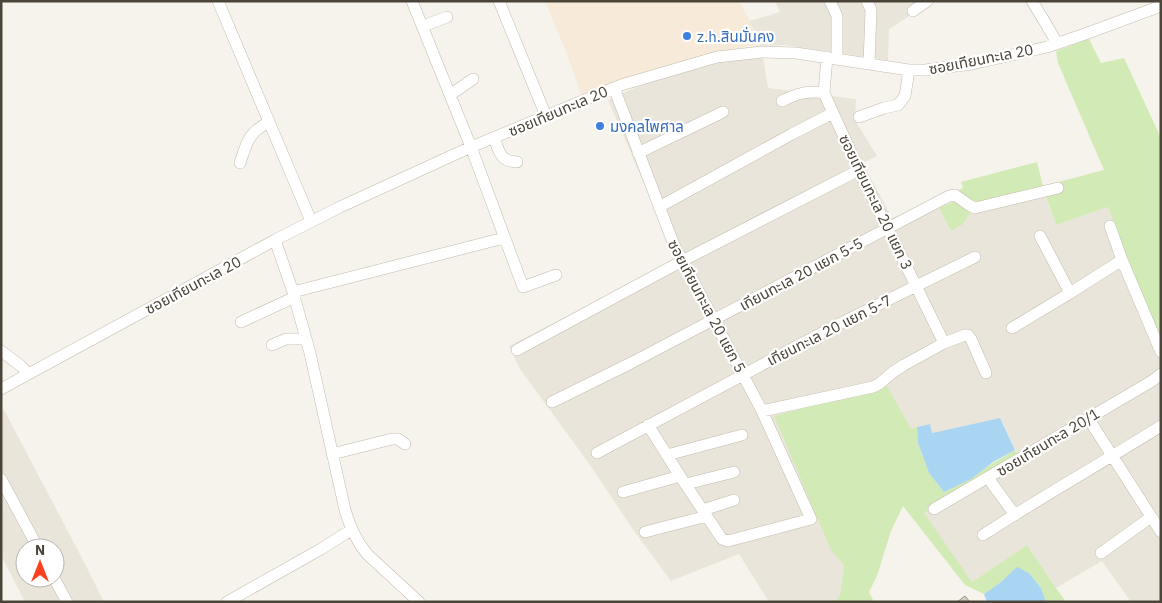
<svg xmlns="http://www.w3.org/2000/svg" width="1162" height="603" viewBox="0 0 1162 603" font-family="'IBM Plex Sans','Noto Sans Thai',sans-serif">
<style>
.residential{fill:#eae5da;fill-rule:evenodd}
.commercial{fill:#f7ead8}
.green{fill:#d2eab5}
.water{fill:#a9d4f2}
.building{fill:#d8cfc1;stroke:#979187}
.lines{fill:none;stroke-linecap:round;stroke-linejoin:round}
.street-casing{stroke:#c2bbae;stroke-width:12}
.street{stroke:#fff;stroke-width:11}
.shop-dot{fill:#3f7fe0;stroke:#fff;stroke-width:2}
.labels{text-anchor:middle;dominant-baseline:central;stroke-width:4.5;stroke-linejoin:round;paint-order:stroke}
.shop-label{font-size:15px;fill:#366cbe;stroke:#fff;text-anchor:start}
.street-label{font-size:15px;fill:#4b4439;stroke:#fff}
</style>
<rect width="100%" height="100%" fill="#f6f3ec"/>
<path class="residential" d="M775,1h158l-44,28 -1,31 -104,-15 -24,1 -10,-25 30,-9z
M763,57l5,31 88,11 -1,21 22,36 -14,7 29,55 43,-18 16,31 20,-20 74,-16 11,30 52,-18 49,126 4,4v38l-143,80 -18,-37 -68,15 -2,-9 -19,5 -80,120 13,16 -4,30 -5,7h-66l-30,-48 -68,27 -37,-50 -44,-66 -70,-96 -11,-23 168,-86 -69,-160 36,-16 73,-22z
M1161,376v226h-30l-29,-41 -46,27 -29,-43 -55,37 -49,-69 156,-85z
M4,410l79,150 21,42h-79l-24,-47v-144zM25,548h30v30h-30z"/>
<path class="commercial" d="M545,1h194l11,20 10,25h-11l-80,22 -87,29 -17,-48z"/>
<path class="green" d="M1089,39l12,24 23,-5 37,80v199l-4,-4 -49,-126 -52,18 -13,-37 -72,23 -8,13 -12,7 -12,-23 18,-8 -3,-8 9,-4 -2,-6 76,-20 6,24 61,-16 -46,-107 -2,-12z
M887,386l24,43 6,-2 1,16 11,30 15,19 71,-42 3,5 -94,58 48,69 55,-37 29,43 10,14h-20l-5,-14 -12,-15 -12,-5 -16,14 -17,12 -19,-9 -62,-79 -12,25 -14,45 -8,16 5,10h-39l5,-7 4,-30 -13,-15 -57,-134z"/>
<path class="water" d="M1000,418l15,32 -22,12 -22,17 -27,13 -15,-19 -11,-30 -1,-16 13,-3 2,9z
M1017,567l12,6 12,15 5,14h-59l-3,-8 17,-12z"/>
<path class="building" d="M965,596l5,6h-13z"/>
<g class="lines">
<g class="street-casing">
<path id="street" d="M218,1l93,220
M412,1l59,146 52,140 33,-12
M499,1l47,115
M830,1l7,15v43
M867,1l4,9 -2,54
M1032,1l11,18 14,24
M913,11l14,-10
M423,26l24,-9
M827,57l-3,36 35,77 85,173
M614,88l60,157 88,166 49,108 -83,22 -6,-2 -42,-63 -32,-51
M450,95l23,-16
M782,101c14,-7 26,-11 42,-8
M859,117l25,-9 14,-3 7,-9 4,-26
M494,138c6,14 5,23 23,24
M638,153l85,-41
M240,163c7,-21 8,-30 29,-41
M659,207l133,-73 41,-21
M1110,226l12,34
M1040,236l30,57
M275,240l18,52 17,61 35,157c5,17 11,31 22,44l52,48
M293,292l211,-54
M241,322l54,-25
M1012,328l58,-35 52,-33 39,92
M272,345l14,-6h20
M517,350l165,-89 177,-91
M1,351l20,15 7,8
M1,389l274,-149 65,-33 131,-60 150,-62 96,-28 45,-5 34,1 113,17h16l47,-6 75,-17 38,-13 76,-28
M552,402l79,-39 318,-167 6,-1 14,10 6,3 83,-20
M762,411l111,-24 6,-3 14,-12 11,-7 40,-22 21,-8h3l3,4 15,34
M1088,418l73,114
M597,453l234,-125 144,-71
M332,454l60,-15h6l7,5
M667,455l75,-20
M988,478l27,37
M1,479l37,69
M686,484l48,-12
M623,492l57,-16
M934,509l218,-128 9,-7
M703,510l31,-10
M645,532l62,-16
M983,535c58,-38 119,-72 178,-109
M1101,553l50,-36
M54,578l13,24
M227,602l94,-53 30,-19"/>
</g>
<use href="#street" class="street"/>
</g>
<g class="shop-dot">
<circle cx="687" cy="36" r="5"/>
<circle cx="600" cy="126" r="5"/>
</g>
<g class="labels">
<g class="shop-label">
<text x="697" y="36">z.h.สินมั่นคง</text>
<text x="610" y="126">มงคลไพศาล</text>
</g>
<g class="street-label">
<text transform="translate(981 59) rotate(-11)">ซอยเทียนทะเล 20</text>
<text transform="translate(558 111) rotate(-23)">ซอยเทียนทะเล 20</text>
<text transform="translate(876 202) rotate(64)">ซอยเทียนทะเล 20 แยก 3</text>
<text transform="translate(801 274) rotate(-28)">เทียนทะเล 20 แยก 5-5</text>
<text transform="translate(193 285) rotate(-28)">ซอยเทียนทะเล 20</text>
<text transform="translate(707 306) rotate(62)">ซอยเทียนทะเล 20 แยก 5</text>
<text transform="translate(829 330) rotate(-27)">เทียนทะเล 20 แยก 5-7</text>
<text transform="translate(1048 442) rotate(-31)">ซอยเทียนทะล 20/1</text>
</g>
</g>
<rect width="1162" height="603" fill="none" stroke="#4b4439" stroke-width="5"/>
<g transform="translate(40 563)"><circle r="24" fill="#ffffff" stroke="#b7b4b0"/>
<path d="M0-4L9 19L0 12L-9 19Z" fill="#fc3f1d"/>
<text y="-8" font-size="14" font-weight="bold" text-anchor="middle" fill="#4b4439">N</text>
</g>
</svg>
